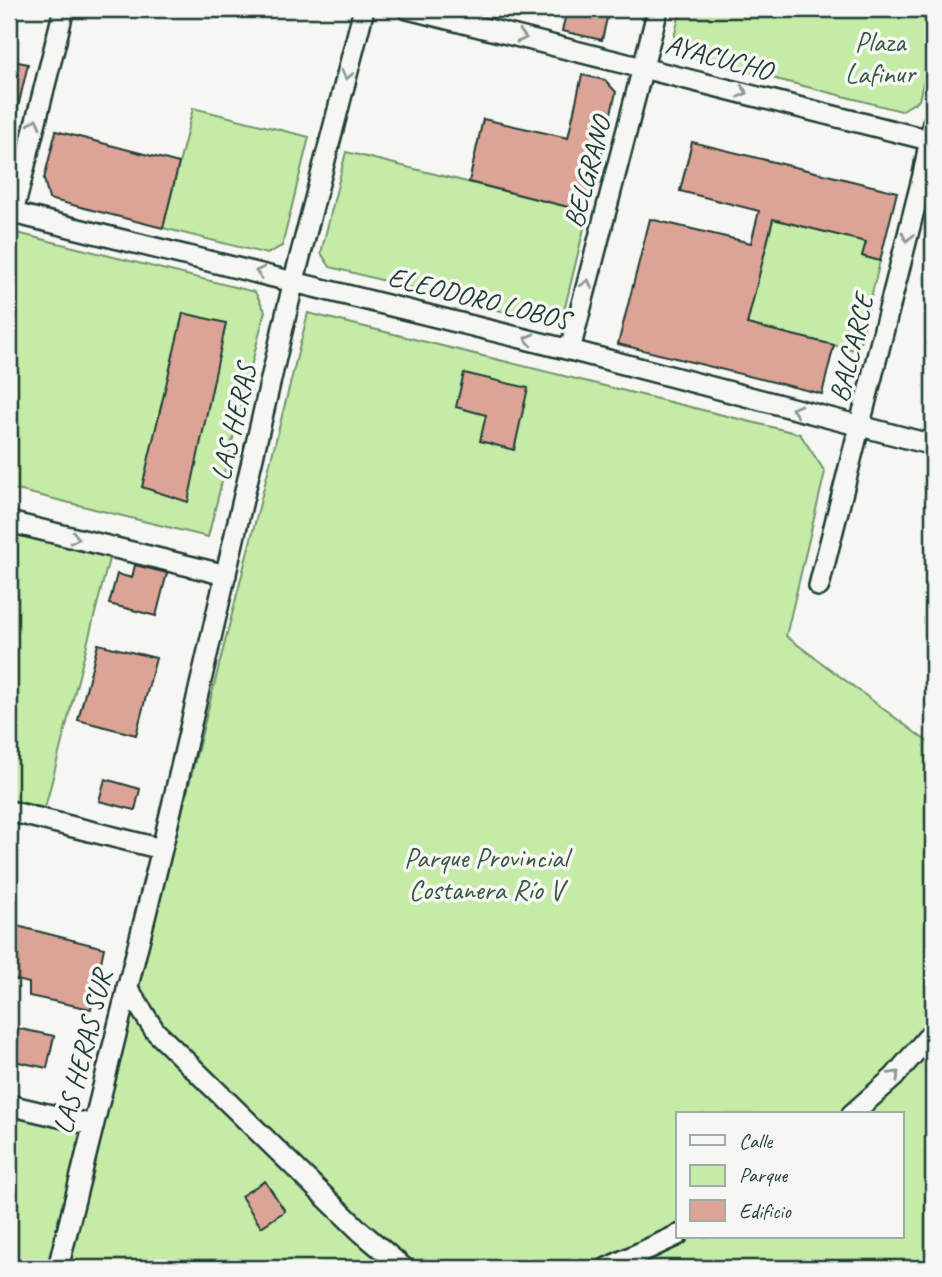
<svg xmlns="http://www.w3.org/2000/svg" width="942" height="1277" viewBox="0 0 942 1277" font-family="Caveat,sans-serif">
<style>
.green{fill:#c4eca7;stroke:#72946e;stroke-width:2;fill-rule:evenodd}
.building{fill:#dca497;stroke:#1f3d34;stroke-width:2}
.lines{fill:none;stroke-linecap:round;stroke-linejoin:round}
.street-casing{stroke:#1f3d34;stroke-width:24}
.street{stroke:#f6f6f2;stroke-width:19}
.oneway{stroke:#8a9a93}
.labels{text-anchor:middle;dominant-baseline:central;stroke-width:7;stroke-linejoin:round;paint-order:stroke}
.park-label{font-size:28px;fill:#385745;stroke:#f6f6f2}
.street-label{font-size:28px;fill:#1f3d34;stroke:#f6f6f2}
</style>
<rect width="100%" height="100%" fill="#f6f6f2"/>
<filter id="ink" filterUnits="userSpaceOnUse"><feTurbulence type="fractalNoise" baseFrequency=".0143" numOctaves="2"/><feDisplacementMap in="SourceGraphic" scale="14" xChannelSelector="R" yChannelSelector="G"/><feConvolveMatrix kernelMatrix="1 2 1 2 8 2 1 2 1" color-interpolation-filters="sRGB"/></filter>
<g filter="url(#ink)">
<path class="green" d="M681,9h252v32l-14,59 -18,11 -215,-55 -12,-19z
M193,108l116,29 -27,109 -15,8 -104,-26z
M346,152l242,60 -24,99 -20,11 -214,-55 -9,-14z
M773,219l93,23 -4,14 18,5 -22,90 -111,-27z
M9,231l246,61 10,19 -57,226 -199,-49z
M308,313l492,121 25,38 -39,164 147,110v522h-866zM678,1114h224v123h-224z
M9,531l101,24 -65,253 -36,-9z
M9,1113l73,16 -33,139h-40z"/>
<path class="building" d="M567,9h42l-7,31 -40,-9z
M9,60l19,4 -13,56 -6,-1z
M582,75l23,5 11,12 -28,120 -119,-30 14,-63 85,19z
M56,131l123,32 -16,65 -114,-29 -5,-20z
M692,142l205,50 -17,69 -18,-5 4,-14 -93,-23 -26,105 87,21 -12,49 -204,-50 32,-125 101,24 8,-32 -79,-20z
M183,313l43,10 -38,179 -46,-15z
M464,373l64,15 -14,62 -34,-9 6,-26 -30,-8z
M135,565l32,8 -11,43 -47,-12 8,-30 15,4z
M98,644l58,14 -20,77 -58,-15z
M105,779l35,10 -5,21 -36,-9z
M9,924l95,24 -13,61 -62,-13v-13l-20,-5z
M16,1028l38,8 -7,32 -38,-8z
M265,1181l20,30 -24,16 -20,-31z"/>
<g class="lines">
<g class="street-casing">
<path id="street" d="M408,9l525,132
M9,212l561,138 363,95
M13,213l51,-204
M570,350l88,-341
M9,522l217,53
M819,586l104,-411 10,-52
M9,811l153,38
M127,987l28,44 205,200 44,37
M9,1105l84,20
M852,1114l42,-37 39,-46
M58,1268l104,-419 132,-569 70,-271
M607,1268l71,-33"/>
</g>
<use href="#street" class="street"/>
</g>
<defs><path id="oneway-chevron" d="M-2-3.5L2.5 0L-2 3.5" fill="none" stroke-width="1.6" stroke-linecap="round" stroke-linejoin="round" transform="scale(1.75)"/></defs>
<g class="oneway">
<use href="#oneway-chevron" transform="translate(522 37) rotate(14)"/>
<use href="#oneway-chevron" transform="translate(347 75) rotate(104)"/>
<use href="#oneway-chevron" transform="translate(743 92) rotate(15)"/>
<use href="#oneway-chevron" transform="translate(35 123) rotate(-76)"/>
<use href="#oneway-chevron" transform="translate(907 237) rotate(104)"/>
<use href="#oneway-chevron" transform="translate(260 272) rotate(-167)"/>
<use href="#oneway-chevron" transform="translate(587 284) rotate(-75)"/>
<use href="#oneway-chevron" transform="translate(529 339) rotate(-166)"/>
<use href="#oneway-chevron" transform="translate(796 410) rotate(-165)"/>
<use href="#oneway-chevron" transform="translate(75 538) rotate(14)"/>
<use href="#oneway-chevron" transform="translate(895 1075) rotate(-46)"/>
</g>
</g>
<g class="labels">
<g class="park-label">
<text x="880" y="41">Plaza<tspan x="880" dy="32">Lafinur</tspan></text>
<text x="486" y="857">Parque Provincial<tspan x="486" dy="32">Costanera Río V</tspan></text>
</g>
<g class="street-label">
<text transform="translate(719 57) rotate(15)">AYACUCHO</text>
<text transform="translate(587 172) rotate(-75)">BELGRANO</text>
<text transform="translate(479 298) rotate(14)">ELEODORO LOBOS</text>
<text transform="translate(851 348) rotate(-76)">BALCARCE</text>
<text transform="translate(233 422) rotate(-77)">LAS HERAS</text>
<text transform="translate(82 1052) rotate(-76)">LAS HERAS SUR</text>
</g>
</g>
<rect width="942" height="1277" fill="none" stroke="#f6f6f2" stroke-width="35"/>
<rect x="18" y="18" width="907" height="1242" fill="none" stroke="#1f3d34" stroke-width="2.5" filter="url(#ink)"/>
<rect x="676" y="1112" width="228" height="126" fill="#f6f6f2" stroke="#a0aca6" stroke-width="2"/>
<rect x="690" y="1135" width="35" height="10" fill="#f6f6f2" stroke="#a0aca6" stroke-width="2"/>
<text x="739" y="1148" font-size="21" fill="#1f3d34">Calle</text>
<rect x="690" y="1165" width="35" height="21" fill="#c4eca7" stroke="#a0aca6" stroke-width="2"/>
<text x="739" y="1182" font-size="21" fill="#1f3d34">Parque</text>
<rect x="690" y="1200" width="35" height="21" fill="#dca497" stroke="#a0aca6" stroke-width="2"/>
<text x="739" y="1218" font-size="21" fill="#1f3d34">Edificio</text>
</svg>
